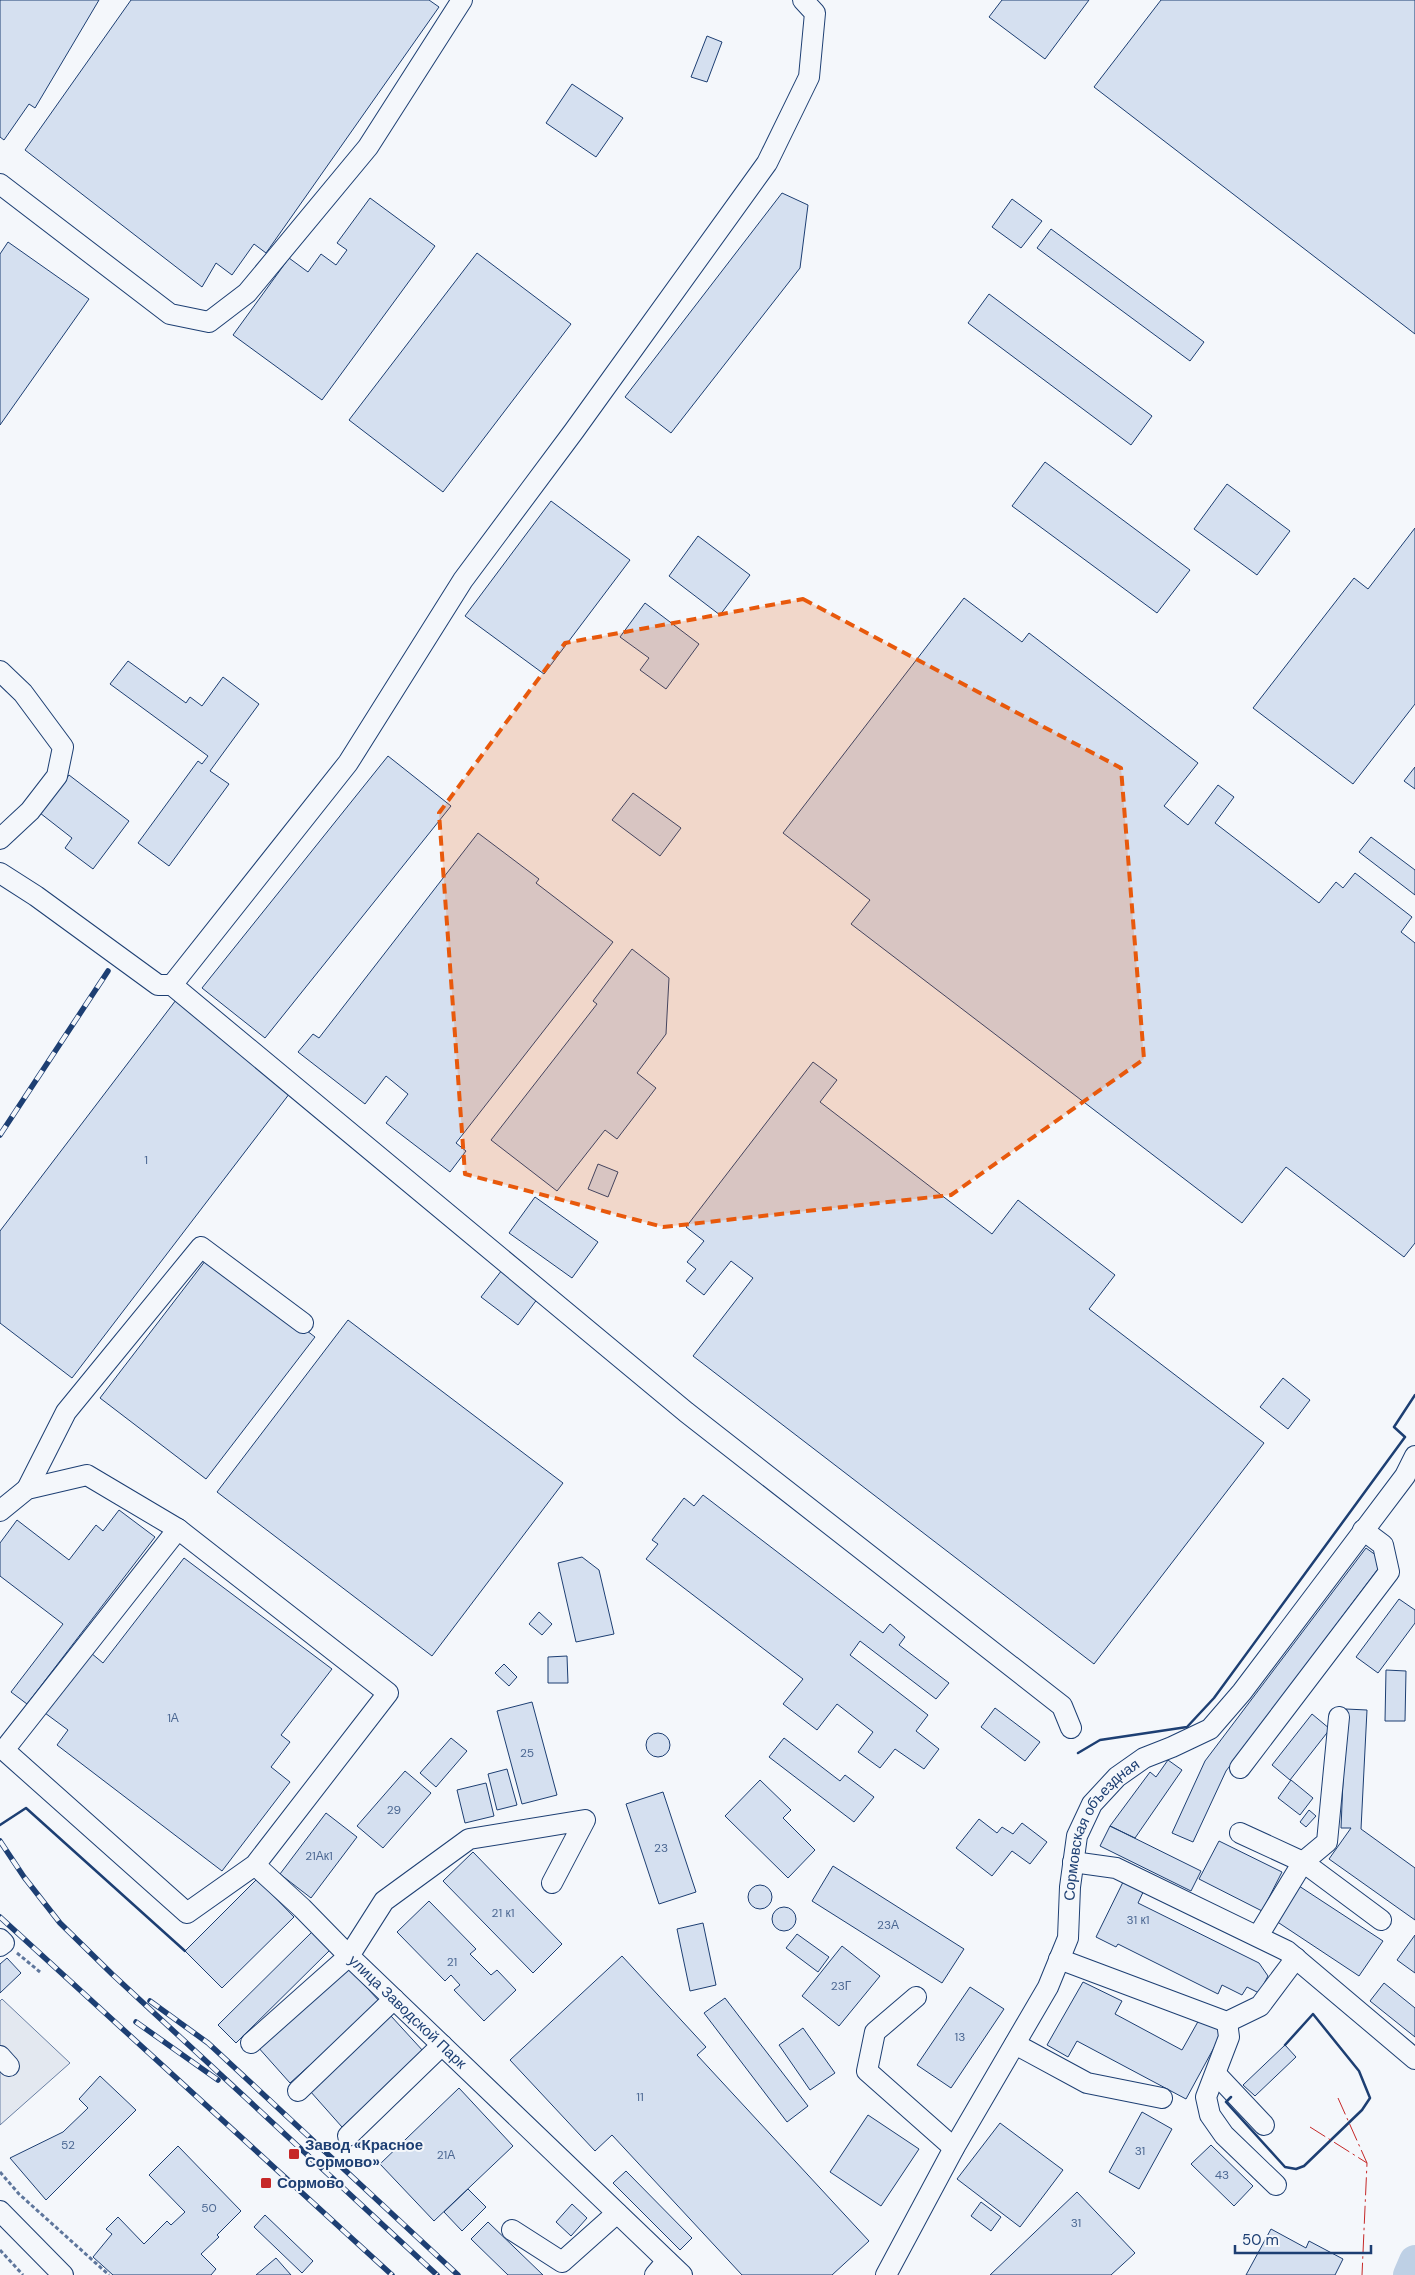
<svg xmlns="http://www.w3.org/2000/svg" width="1415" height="2275" viewBox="0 0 1415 2275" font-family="'DM Sans',sans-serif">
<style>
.parking{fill:#e3e8f0;stroke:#687fa3}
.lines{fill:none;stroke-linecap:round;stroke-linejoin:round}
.river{stroke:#bed0e5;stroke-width:32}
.building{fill:#d5e0f0;stroke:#1d3f73}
.minor-casing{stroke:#1d3f73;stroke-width:22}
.path{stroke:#5e769c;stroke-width:3;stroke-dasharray:4 2.5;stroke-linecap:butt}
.minor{stroke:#f4f7fb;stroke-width:20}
.rail-casing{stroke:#1d3f73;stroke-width:5.5}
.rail{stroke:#f4f7fb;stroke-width:4;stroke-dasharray:11;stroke-linecap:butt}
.wall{stroke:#1d3f73;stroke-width:2.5}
.power{stroke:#c62828;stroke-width:1;stroke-dasharray:18 4 2.5 4;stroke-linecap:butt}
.marked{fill:#e8590c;fill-opacity:0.2;stroke:#e8590c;stroke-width:4;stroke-dasharray:10 6;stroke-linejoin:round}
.poi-dot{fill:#c62828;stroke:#f4f7fb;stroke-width:2}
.labels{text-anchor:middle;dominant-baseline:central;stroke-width:4;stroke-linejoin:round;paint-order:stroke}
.number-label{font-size:12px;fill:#4b6792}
.street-label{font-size:15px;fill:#1d3f73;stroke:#f4f7fb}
.poi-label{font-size:15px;font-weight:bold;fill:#1d3f73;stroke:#f4f7fb;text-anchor:start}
</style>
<rect width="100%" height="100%" fill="#f4f7fb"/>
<path class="parking" d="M2,1999l68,64 -70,62v-124z"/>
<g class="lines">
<path class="river" d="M1409,2275l6,-14"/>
</g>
<path class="building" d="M0,0h99l-64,108 -6,-4 -25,36 -4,-3z
M131,0h298l10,7 -173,246 -12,-9 -22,31 -16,-12 -14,24 -177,-137z
M1002,0h87l-44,59 -56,-42z
M1161,0h254v334l-321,-247z
M707,36l15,6 -15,40 -16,-5z
M572,84l51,34 -27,39 -50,-34z
M782,193l26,12 -8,63 -129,165 -46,-36z
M370,198l65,48 -113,154 -89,-65 56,-77 19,14 13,-18 15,11 11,-15 -10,-7z
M1012,199l30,22 -21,27 -29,-21z
M1051,229l153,113 -14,19 -153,-113z
M8,242l81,57 -89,126v-171z
M477,253l94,71 -128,168 -94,-72z
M989,294l163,122 -21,29 -163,-122z
M1045,462l145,108 -33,43 -145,-107z
M1227,484l63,47 -33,44 -63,-46z
M551,501l79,59 -86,114 -79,-58z
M1415,528v176l-62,80 -100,-76 101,-130 14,11z
M698,536l52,39 -30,40 -51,-39z
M964,598l58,44 7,-9 169,130 -34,43 24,19 30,-40 16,12 -19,26 104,80 17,-21 7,6 12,-15 57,44 -11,15 14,11v300l-11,14 -118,-90 -44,56 -391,-299 19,-24 -87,-67z
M645,603l54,41 -33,45 -26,-19 9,-12 -29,-21z
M128,661l58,42 4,-6 12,9 21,-29 36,27 -49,67 19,13 -60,82 -31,-23 60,-82 4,3 6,-8 -98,-72z
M388,756l63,50 -186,232 -63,-50z
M1415,767v22l-11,-8z
M69,775l60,46 -36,48 -28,-21 7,-10 -32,-25z
M633,793l48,35 -21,28 -48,-36z
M478,833l61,46 -3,4 77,59 -157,201 10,8 -16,21 -64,-49 22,-29 -22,-18 -21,28 -67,-52 15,-18 6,4z
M1371,837l44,33v25l-56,-43z
M632,949l37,29 -3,56 -29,39 19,15 -39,51 -12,-9 -48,61 -66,-51 106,-136 -4,-3z
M176,1000l117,89 -221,289 -72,-55v-92z
M813,1062l24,18 -17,22 172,132 26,-34 97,75 -26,34 175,134 -170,221 -401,-308 60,-78 -22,-17 -27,34 -18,-14 10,-12 -9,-7 17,-21 -18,-14z
M598,1164l20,8 -10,25 -20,-8z
M535,1197l63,45 -26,36 -63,-45z
M209,1256l106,81 -109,142 -106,-81z
M502,1270l36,28 -20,27 -37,-28z
M348,1320l215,163 -131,173 -215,-164z
M1283,1378l27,22 -22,29 -28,-22z
M703,1495l180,138 7,-9 15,13 -6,8 50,38 -13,16 -76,-58 -10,14 78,60 -12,16 23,18 -15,20 -29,-20 -15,19 -22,-16 15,-20 -36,-28 -20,26 -34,-26 20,-25 -157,-120 12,-15 -6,-4 32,-42 10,8z
M119,1510l36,27 -128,167 -16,-12 52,-68 -63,-48v-33l17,-23 52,40 27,-35 7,6z
M1366,1548l18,13 -158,210 -33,71 -21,-9 33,-72z
M582,1557l17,13 15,64 -38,8 -18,-79z
M184,1558l148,111 -51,66 9,7 -19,25 19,15 -68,89 -165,-126 11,-15 -23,-17 46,-60 12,10z
M1399,1599l16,11v13l-37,50 -22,-16z
M539,1612l13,12 -10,11 -13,-11z
M567,1656l1,27h-20v-26z
M504,1664l13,13 -8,9 -14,-13z
M1386,1670l20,1 -1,50h-20z
M532,1702l25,93 -35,9 -25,-93z
M995,1708l45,34 -15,19 -44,-34z
M1346,1709l21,1 -6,119 54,39v52l-86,-61 22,-31h-10z
M1312,1714l18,15 -40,51 -18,-15z
M646 1745a12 12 0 1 1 24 0a12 12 0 1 1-24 0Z
M451,1738l16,13 -31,36 -16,-14z
M784,1738l56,43 5,-6 29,22 -20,25 -85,-65z
M1168,1760l14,10 -47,68 -25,-12 40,-54 6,5z
M507,1769l10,36 -20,5 -9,-36z
M405,1771l26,22 -48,55 -26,-22z
M760,1780l31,30 -8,8 32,32 -27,28 -63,-62z
M1291,1780l22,18 -13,17 -22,-17z
M486,1783l8,33 -29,7 -8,-33z
M663,1792l33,100 -37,12 -33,-100z
M1309,1810l7,6 -10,11 -6,-5z
M326,1813l31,24 -46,61 -31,-24z
M979,1819l18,14 5,-6 11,7 9,-11 25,19 -17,22 -18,-13 -20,25 -36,-28z
M1110,1826l91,45 -10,20 -91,-45z
M1219,1841l63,31 -20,39 -63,-32z
M473,1852l89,92 -29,29 -90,-92z
M833,1866l131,83 -22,34 -130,-82z
M1125,1878l20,10 -7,15 121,60 9,13 -9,17 -12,-6 -5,8 -20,-10 -4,9 -100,-50 -2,3 -20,-10z
M257,1879l37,38 -72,71 -37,-37z
M748 1897a12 12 0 1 1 24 0a12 12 0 1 1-24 0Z
M1299,1886l84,55 -24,35 -83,-55z
M429,1901l47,48 -6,5 21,21 6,-5 19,20 -32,31 -30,-31 6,-5 -9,-10 -6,6 -48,-49z
M772 1919a12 12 0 1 1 24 0a12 12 0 1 1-24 0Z
M703,1923l13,62 -26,6 -13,-62z
M313,1931l18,18 -95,94 -18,-18z
M797,1934l32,23 -11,15 -32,-24z
M1415,1935v38l-18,-13z
M842,1946l38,30 -41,50 -37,-30z
M622,1956l84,91 -9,8 172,186 -37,34h-90l-130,-140 -17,16 -85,-91z
M7,1958l14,15 -21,20v-29z
M346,1965l34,37 -90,81 -33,-37z
M1083,1982l39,19 -7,13 67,36 18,-32 23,13 -37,68 -109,-58 -9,16 -21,-12z
M1384,1983l31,25v29l-45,-36z
M970,1987l34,22 -53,79 -34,-23z
M725,1998l83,108 -21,16 -83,-109z
M391,2016l33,36 -82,75 -32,-36z
M803,2028l32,45 -25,17 -31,-45z
M1285,2045l11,12 -41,39 -12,-11z
M100,2076l36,34 -90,90 -36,-42 53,-26 25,-24 -9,-9z
M459,2088l54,58 -79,75 -54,-57z
M1142,2112l30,17 -33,60 -30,-17z
M868,2115l51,34 -38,57 -51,-34z
M1000,2123l63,47 -43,57 -63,-48z
M1211,2145l42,41 -19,20 -43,-42z
M178,2146l63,65 -24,24 2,2 -18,17 15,15 -5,6h-98l-20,-18 19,-23 -6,-5 12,-12 26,27 23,-23 4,4 14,-13 -36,-37z
M626,2171l66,67 -12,12 -67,-67z
M468,2189l18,18 -24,24 -18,-19z
M1077,2192l58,61 -24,22h-121z
M981,2202l20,15 -10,14 -20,-15z
M572,2204l15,14 -16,18 -15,-14z
M265,2215l48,46 -11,12 -48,-46z
M488,2222l55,53h-35l-37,-36z
M1271,2229l35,19 3,-7 34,18 -8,16h-89z
M276,2258l15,17h-35z"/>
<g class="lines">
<g class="minor-casing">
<g id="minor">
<path d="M803,0l12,13 -6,64 -42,86 -193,268 -111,149 -115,183 -176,222 514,427 376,294 9,22"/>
<path d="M0,184l170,130 39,8 38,-29 121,-146 94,-147"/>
<path d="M0,671l23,22 40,54 -6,29 -27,35 -30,28"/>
<path d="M0,873l36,23 122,89h14"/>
<path d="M27,1489l39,-77 135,-165 102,76"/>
<path d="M0,1511l27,-22 60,-14 91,54"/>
<path d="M1240,1768l149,-196 -6,-27 -20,-15"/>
<path d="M1240,1833l63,29 78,58"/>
<path d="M1073,1862l43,6 171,83 128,108"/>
<path id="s1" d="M552,1883l33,-63 -116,19 -85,62 -35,55 333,319"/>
<path d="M1258,1936l45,-74 24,-20 12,-125"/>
<path d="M0,1939l4,4 -4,3"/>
<path d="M1059,1959l168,63 33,-16 36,-48"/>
<path d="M916,1997l-41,35 -8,39 87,77"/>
<path d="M1227,2022l2,15 -23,60 4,18 14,20 52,50"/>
<path d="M251,2043l98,-87 -47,-48 -47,-43 133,-172 -210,-164 -174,221 183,163 68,-48"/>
<path d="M1015,2044l72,39 75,15"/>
<path d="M0,2056l9,10"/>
<path d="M1216,2074l48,51"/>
<path d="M298,2091l96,-92"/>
<path d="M348,2136l94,-91"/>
<path d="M0,2211l63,64"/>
<path d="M512,2230l50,32 55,-49"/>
<path d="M655,2275l12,-14"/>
<path id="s2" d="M886,2275l68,-127 94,-161 20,-49 2,-51 7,-51 15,-32 25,-27 27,-19 28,-11 38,-18 32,-37 163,-216 10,-20"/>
</g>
</g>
<path class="path" d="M17,1953l23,19
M0,2172l19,22 90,81
M0,2250l23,25"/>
<use href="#minor" class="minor"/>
<g class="rail-casing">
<path id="rail" d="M0,1135l108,-164
M0,1841l24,36 36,46 52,51 325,301
M0,1917l392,358
M150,2001l58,42 250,232
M136,2022l82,58"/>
</g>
<use href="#rail" class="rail"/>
<path class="wall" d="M1078,1753l22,-13 87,-13 27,-29 191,-261 -11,-10 21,-32
M0,1825l26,-17 159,143
M1231,2097l-5,5 59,65 11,2 8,-3 58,-56 8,-12 -11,-27 -46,-57 -28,31"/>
<path class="power" d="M1338,2098l29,65 -5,112
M1310,2127l57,36"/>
</g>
<path class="marked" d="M803,599l318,169 23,291 -193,136 -288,32 -198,-53 -26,-361 126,-170z"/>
<g class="poi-dot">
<rect x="288" y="2148" width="12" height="12" rx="2.5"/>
<rect x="260" y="2177" width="12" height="12" rx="2.5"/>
</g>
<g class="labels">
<g class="number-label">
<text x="146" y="1160">1</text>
<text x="173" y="1718">1А</text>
<text x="527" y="1753">25</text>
<text x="394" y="1810">29</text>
<text x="661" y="1848">23</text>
<text x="319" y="1856">21Ак1</text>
<text x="503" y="1913">21 к1</text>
<text x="1138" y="1920">31 к1</text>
<text x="888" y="1925">23А</text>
<text x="452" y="1962">21</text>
<text x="841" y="1986">23Г</text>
<text x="960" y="2037">13</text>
<text x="640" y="2097">11</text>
<text x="68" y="2145">52</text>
<text x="1140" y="2151">31</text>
<text x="446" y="2155">21А</text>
<text x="1222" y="2175">43</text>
<text x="209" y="2208">50</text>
<text x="1076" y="2223">31</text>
</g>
<g class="street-label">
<text stroke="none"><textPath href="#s2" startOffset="502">Сормовская объездная</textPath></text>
<text stroke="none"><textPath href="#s1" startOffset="440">улица Заводской Парк</textPath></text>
</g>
<g class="poi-label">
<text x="305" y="2145">Завод «Красное<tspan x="305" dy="17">Сормово»</tspan></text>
<text x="277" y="2183">Сормово</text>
</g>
</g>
<path d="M1235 2245v8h136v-8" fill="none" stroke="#1d3f73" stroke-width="2.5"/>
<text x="1242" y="2245" font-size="15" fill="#1d3f73" stroke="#f4f7fb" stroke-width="4" paint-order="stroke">50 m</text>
</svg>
